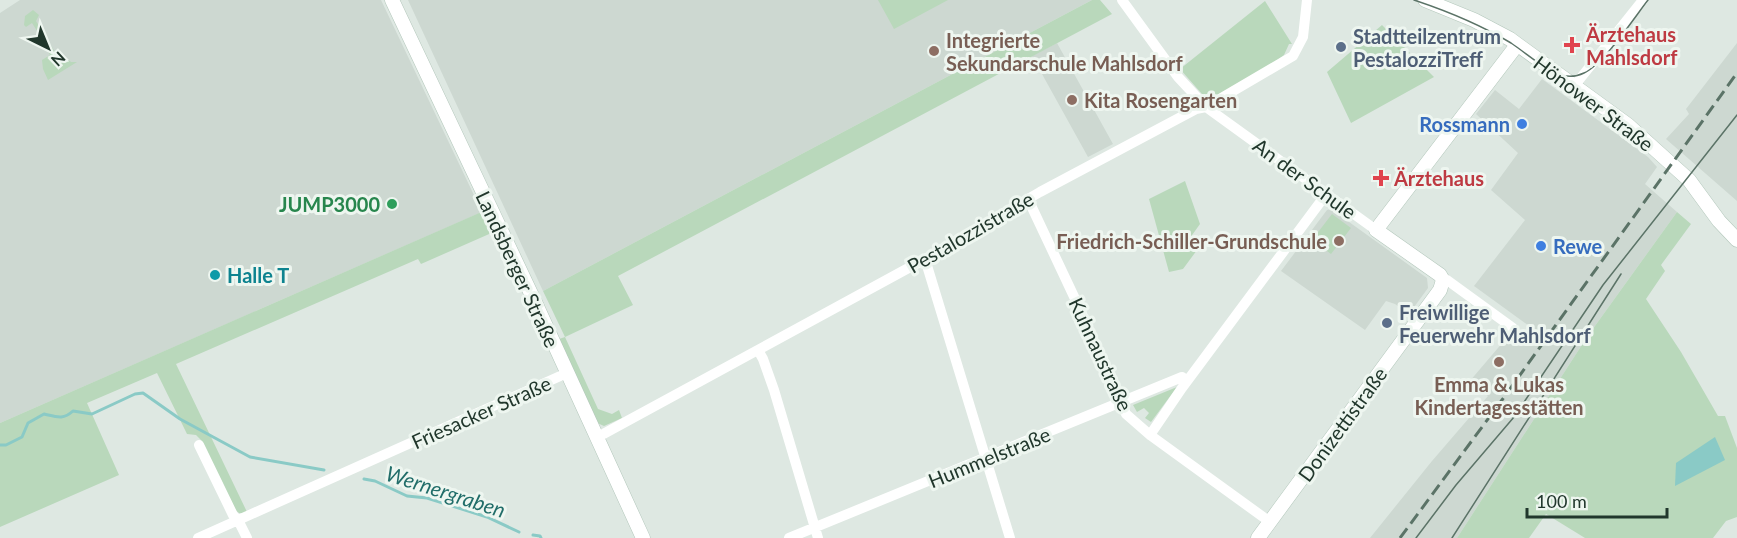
<svg xmlns="http://www.w3.org/2000/svg" width="1737" height="538" viewBox="0 0 1737 538" font-family="Lato,sans-serif">
<style>
.built{fill:#cdd8d1}
.green{fill:#b9d8bb}
.water{fill:#8acac6}
.lines{fill:none;stroke-linecap:round;stroke-linejoin:round}
.stream{stroke:#8acac6;stroke-width:3}
.secondary-casing{stroke:#b3c7bb;stroke-width:15}
.street{stroke:#fff;stroke-width:10}
.secondary{stroke:#fff;stroke-width:14}
.tram{stroke:#5b7367;stroke-width:1.5}
.rail{stroke:#5b7367;stroke-width:3;stroke-dasharray:12 6;stroke-linecap:butt}
.health-dot{fill:#e0444e;stroke:#eef6f0;stroke-width:2}
.service-dot{fill:#5c6f8a;stroke:#eef6f0;stroke-width:2}
.education-dot{fill:#8d6e63;stroke:#eef6f0;stroke-width:2}
.shop-dot{fill:#3f7fe0;stroke:#eef6f0;stroke-width:2}
.leisure-dot{fill:#2e9e5b;stroke:#eef6f0;stroke-width:2}
.culture-dot{fill:#0f9aa8;stroke:#eef6f0;stroke-width:2}
.labels{text-anchor:middle;dominant-baseline:central;stroke-width:6;stroke-linejoin:round;paint-order:stroke}
.health-label{font-size:20px;font-weight:bold;fill:#be3a42;stroke:#eef6f0;text-anchor:start}
.service-label{font-size:20px;font-weight:bold;fill:#4e5e75;stroke:#eef6f0;text-anchor:start}
.education-label{font-size:20px;font-weight:bold;fill:#785e54;stroke:#eef6f0;text-anchor:start}
.street-label{font-size:20px;fill:#21372c;stroke:#eef6f0}
.shop-label{font-size:20px;font-weight:bold;fill:#366cbe;stroke:#eef6f0;text-anchor:end}
.leisure-label{font-size:20px;font-weight:bold;fill:#27864d;stroke:#eef6f0;text-anchor:end}
.culture-label{font-size:20px;font-weight:bold;fill:#0d838f;stroke:#eef6f0;text-anchor:start}
.water-label{font-size:21px;font-style:italic;fill:#216d69;stroke:#eef6f0}
</style>
<rect width="100%" height="100%" fill="#dee8e2"/>
<path class="built" d="M20,0h361l101,212 -482,211v-410z
M408,0h684l-549,291z
M1057,43l56,101 -25,13 -56,-101z
M1737,43v158l-71,-62 23,-25 -3,-5z
M1542,79l106,78 9,10 -12,17 32,28 -90,125 -130,201h-87l62,-77 56,-65 -19,-14 46,-54 12,8 5,-8 -58,-42 51,-66 -34,-30 27,-37 -42,-39 19,-24 24,19z
M1331,209l96,69 1,10 -19,26 -14,-10 -9,-3 -21,29 -84,-59 46,-61z"/>
<path class="green" d="M878,0h70l-54,29z
M1092,0h8l12,14 -494,262 15,29 -68,32 33,72 14,5 7,-4 3,8 -18,8 -9,-4 -36,-83 6,-2 -22,-46z
M1265,1l27,43h-3l-5,11 -8,6 -67,41 -29,-33z
M33,10l6,5 -3,6 25,41 5,-4 5,4h6l-29,18 -5,-11 -1,-9 8,-5 -3,-6 1,-1 -16,-25 -6,4 -2,-2 1,-9z
M1382,25l52,52 -83,46 -24,-51z
M1185,181l15,43 -10,14 10,8 -17,23 -14,3 -20,-73z
M486,210l10,21 -75,33 -3,-5 -242,105 71,148 -2,1h-6l-5,-4 -32,-68 -6,-6 -9,-1 -30,-61 -70,30 32,72 -119,52v-104z
M1677,212l14,12 -30,41 4,6 -19,28 35,53 37,64h7l12,32v69l-11,4 -13,17h-128l-39,-24 -17,24h-72l130,-201z
M1332,214l19,14 -20,26 -19,-14z
M1177,387l-26,35 -6,-4 4,-5 -5,-5 -7,4 -4,-7z"/>
<path class="water" d="M1715,437l10,23 -50,26 1,-23z"/>
<g class="lines">
<path class="stream" d="M0,445h6l16,-8 6,-14 16,-9c13,3 19,6 29,-3l19,3 43,-20 8,-1 37,26 70,38 74,13
M364,479l11,2 32,15 20,2 60,19 32,15
M533,535l7,1 1,2"/>
<g class="secondary-casing">
<path id="secondary" d="M392,0l143,302 108,236
M1425,0l49,20 36,19 118,86 61,55 30,41 18,19
M1258,538l182,-248 3,-10 -3,-5 -64,-45 141,-185"/>
</g>
<path class="street" d="M1122,0l56,77 28,30 170,123
M1575,85l68,-85
M1028,199l49,104 49,111 24,21 120,87
M925,259l85,279
M1443,280h4l66,48
M758,350l5,9 11,31 44,148
M1150,435l32,-47 145,-195
M596,438l329,-179 115,-67 156,-83 10,-2 87,-51 10,-19 4,-37
M199,445l34,70 5,5 9,18
M198,538l369,-165
M789,538l393,-161 5,4"/>
<use href="#secondary" class="secondary"/>
<path class="tram" d="M1414,0c33,11 67,25 97,43 15,10 30,24 46,31 9,3 19,3 27,-1 19,-8 50,-55 64,-73
M1416,538l40,-53 58,-68 89,-132 134,-170
M1452,538l169,-264"/>
<path class="rail" d="M1400,538l102,-138 235,-327"/>
</g>
<g class="health-dot">
<path d="M1569 36h6v6h6v6h-6v6h-6v-6h-6v-6h6z"/>
<path d="M1378 169h6v6h6v6h-6v6h-6v-6h-6v-6h6z"/>
</g>
<g class="service-dot">
<circle cx="1341" cy="47" r="6"/>
<circle cx="1387" cy="323" r="6"/>
</g>
<g class="education-dot">
<circle cx="934" cy="51" r="6"/>
<circle cx="1072" cy="100" r="6"/>
<circle cx="1339" cy="241" r="6"/>
<circle cx="1499" cy="362" r="6"/>
</g>
<g class="shop-dot">
<circle cx="1522" cy="124" r="6"/>
<circle cx="1541" cy="246" r="6"/>
</g>
<circle class="leisure-dot" cx="392" cy="204" r="6"/>
<circle class="culture-dot" cx="215" cy="275" r="6"/>
<g class="labels">
<g class="health-label">
<text x="1586" y="34">Ärztehaus<tspan x="1586" dy="23">Mahlsdorf</tspan></text>
<text x="1394" y="178">Ärztehaus</text>
</g>
<g class="service-label">
<text x="1353" y="36">Stadtteilzentrum<tspan x="1353" dy="23">PestalozziTreff</tspan></text>
<text x="1399" y="312">Freiwillige<tspan x="1399" dy="23">Feuerwehr Mahlsdorf</tspan></text>
</g>
<g class="education-label">
<text x="946" y="40">Integrierte<tspan x="946" dy="23">Sekundarschule Mahlsdorf</tspan></text>
<text x="1084" y="100">Kita Rosengarten</text>
<text x="1327" y="241" text-anchor="end">Friedrich-Schiller-Grundschule</text>
<text x="1499" y="384" text-anchor="middle">Emma &amp; Lukas<tspan x="1499" dy="23">Kindertagesstätten</tspan></text>
</g>
<g class="street-label">
<text transform="translate(1594 103) rotate(37)">Hönower Straße</text>
<text transform="translate(1305 178) rotate(36)">An der Schule</text>
<text transform="translate(970 232) rotate(-30)">Pestalozzistraße</text>
<text transform="translate(518 269) rotate(65)">Landsberger Straße</text>
<text transform="translate(1101 354) rotate(65)">Kuhnaustraße</text>
<text transform="translate(481 412) rotate(-24)">Friesacker Straße</text>
<text transform="translate(1342 424) rotate(-54)">Donizettistraße</text>
<text transform="translate(989 457) rotate(-22)">Hummelstraße</text>
</g>
<g class="shop-label">
<text x="1510" y="124">Rossmann</text>
<text x="1553" y="246" text-anchor="start">Rewe</text>
</g>
<g class="leisure-label">
<text x="380" y="204">JUMP3000</text>
</g>
<g class="culture-label">
<text x="227" y="275">Halle T</text>
</g>
<g class="water-label">
<text transform="translate(446 491) rotate(18)">Wernergraben</text>
</g>
</g>
<g transform="translate(48 48) rotate(137)" stroke="#eef6f0" stroke-width="4.5" paint-order="stroke">
<path d="M0-4.5L10 22L0 15L-10 22Z" fill="#21372c"/>
<text y="-9" font-size="16" font-weight="bold" text-anchor="middle" fill="#21372c">N</text>
</g>
<path d="M1527 508v9h140v-9" fill="none" stroke="#21372c" stroke-width="3"/>
<text x="1536" y="508" font-size="18" fill="#21372c" stroke="#eef6f0" stroke-width="4.5" paint-order="stroke">100 m</text>
</svg>
